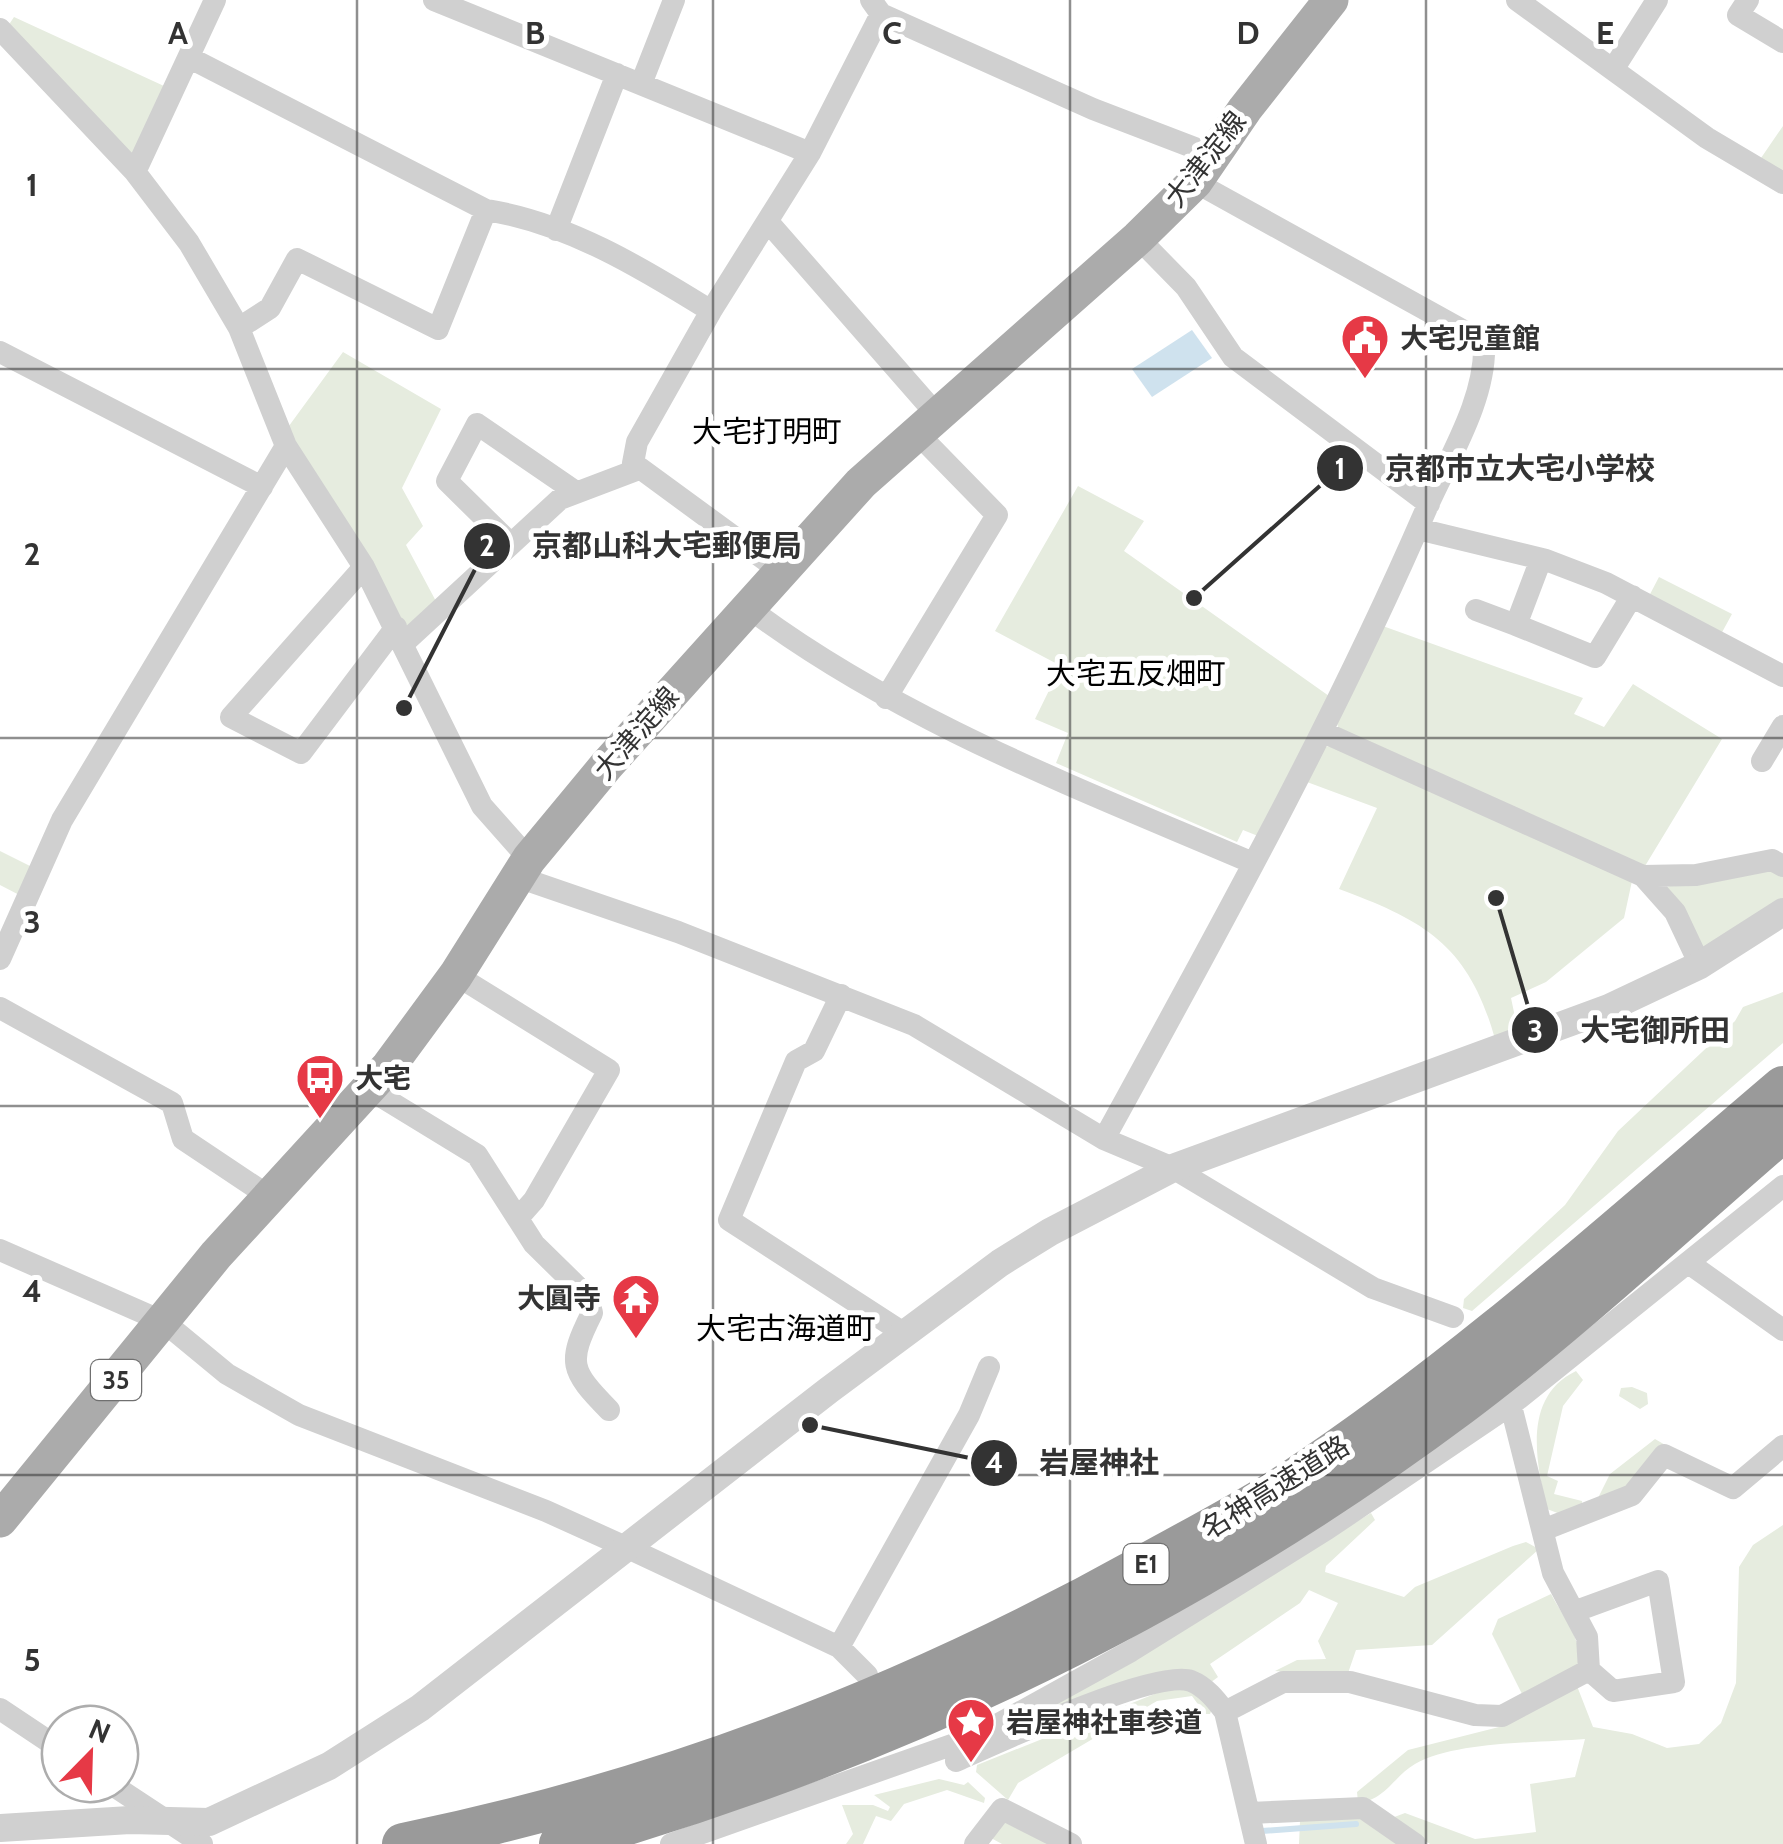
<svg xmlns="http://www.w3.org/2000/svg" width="1783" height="1844" viewBox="0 0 1783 1844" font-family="Cabin,'Noto Sans JP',sans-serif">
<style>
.green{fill:#e6ecdf}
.water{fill:#cfe2ee}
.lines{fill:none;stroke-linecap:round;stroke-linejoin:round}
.stream{stroke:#cfe2ee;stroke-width:6}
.minor{stroke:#d0d0d0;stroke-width:22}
.tertiary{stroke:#d0d0d0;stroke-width:28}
.primary{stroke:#ababab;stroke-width:35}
.motorway{stroke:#9a9a9a;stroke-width:42}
.grid{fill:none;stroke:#333;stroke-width:2.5;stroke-opacity:0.55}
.labels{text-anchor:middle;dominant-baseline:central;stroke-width:10;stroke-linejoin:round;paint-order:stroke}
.shield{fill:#fff;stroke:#707070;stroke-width:2.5}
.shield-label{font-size:25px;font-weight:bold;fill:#333}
.street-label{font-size:28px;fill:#333;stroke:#fff}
.poi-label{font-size:28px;font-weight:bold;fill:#333;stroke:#fff;text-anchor:start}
.neighbourhood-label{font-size:30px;fill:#000;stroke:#fff}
.grid-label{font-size:32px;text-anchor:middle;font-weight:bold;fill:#333;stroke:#fff;stroke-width:10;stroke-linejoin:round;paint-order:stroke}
.leader{fill:none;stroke:#333;stroke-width:4}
.callout-dot{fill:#333;stroke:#fff;stroke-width:4}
.mark-label{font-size:30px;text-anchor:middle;font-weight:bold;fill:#fff}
.callout-label{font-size:30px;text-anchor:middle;font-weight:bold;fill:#333;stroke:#fff;stroke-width:10;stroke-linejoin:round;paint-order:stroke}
</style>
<rect width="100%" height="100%" fill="#fff"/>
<path class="green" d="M14,17l150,69 -27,63 -6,5 -123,-128z
M1783,126v46l-22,-14z
M343,352l98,57 -39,79 21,38 -17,19 32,60 -25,25 -10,-3 -117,-197z
M1078,486l66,35 -20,30 205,145 -71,140 -15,-6 -6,12 -181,-79 12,-30 -33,-14 26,-53 -66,-35z
M1659,577l73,37 -12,22 -72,-38z
M1380,625l203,73 -9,16 30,13 29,-43 89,55 -80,132 -303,-140 -2,-8z
M1338,745l294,136 -8,37 -78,64 -35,16 7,33 -23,8c-26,-93 -69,-118 -156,-150l38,-81 -70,-26 15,-35z
M0,851l40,20 -13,28 -27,-14z
M1783,871v31l-81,49 -37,-64 76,-15z
M1783,992v51l-311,268 -9,-3 1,-9 101,-94 53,-74 117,-110 8,-14z
M1576,1371l7,9 -20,26 -16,70 11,5 -4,13 28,7v8l-14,8 -21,-8c-11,-47 -25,-112 29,-138z
M1632,1387l15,6 1,11 -8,5 -21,-13 2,-8z
M1655,1439l12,7 -36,46 -33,6 12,-24z
M1371,1513l4,7 -49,46 -1,6 79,25 11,-10 98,-41 13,-4 13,7 -107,96 -76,5 -9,26 -72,-5 22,-11 29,-1 -8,-18 20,-38 -29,-13 -9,13 -90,61 8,13 -8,6 -153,25 -2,-6z
M1783,1525v319h-353l-41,-25 16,-6 70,26 61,-7 -6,-48 45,-7 10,-38c-47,4 -129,2 -170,25 -21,12 -31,38 -57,38l-1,-10 51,-42 91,-23 78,-41 16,41 39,7 35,14 32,-4 22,-21 15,-40 3,-116 14,-22z
M1551,1594c12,23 36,50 25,75l-54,25 -30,-60 6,-15z
M1172,1687l19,2 21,20 -2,5h-5l-13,-18 -35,5 -139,82 -10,17 -32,-28 1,-7z
M939,1779l25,6 4,-3 17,16 -1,5 -37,-13 -43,14 -13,17 -15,-5 -13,28h-17l7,-10 -11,-29h31l15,6 2,-4 -16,-12z
M1353,1814l52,30h-106l1,-23z
M1007,1820l46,24h-51l-11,-6z"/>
<path class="water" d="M1192,330l20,28 -60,39 -20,-28z"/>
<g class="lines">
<path class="stream" d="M1262,1831l94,-7"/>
<path class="minor" d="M434,0l376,153
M871,0l10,14 212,95 120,46
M1517,0l190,138 76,45
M1748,0l-10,15 45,27
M0,29l135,143 54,71 50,85 47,118 78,121 118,239 47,53
M190,58l296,152c80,12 156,58 225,101
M1614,68l43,-68
M641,84l33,-84
M135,172l80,-172
M769,223l168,192
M556,230l61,-156
M1138,238l48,49 47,70 196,147
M239,328l31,-20 27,-49 141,70 48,-119
M0,352l262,135
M1418,529l128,31 60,23 177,93
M511,544l-64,-63 30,-57 99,68
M1541,559l-25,66 79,32 37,-61
M364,567l-133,150 70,36 95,-126
M779,570l-146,-107 4,-21 74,-131 99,-158 71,-139
M746,606c153,115 332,182 507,257
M1476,610l40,15
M405,642l155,-143 79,-30
M886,698l111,-183 -80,-82
M1323,732l320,144 53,-1 76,-15 11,6
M1762,761l21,-35
M1643,876l32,36 25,53
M518,877l160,55 236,93 190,114 69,29 200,120 80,29
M0,959l62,-139 224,-374
M456,975l153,95 -75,130 -15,17
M841,995l-27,56 -18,10 -67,159 176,114
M0,1008l172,95 11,36 87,58
M369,1089l108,66 57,89 54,53 4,16c-25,50 -22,57 17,97
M1104,1139c114,-208 230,-416 324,-634 22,-49 59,-108 56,-163l-289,-160
M0,1250l164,72 63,52 72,41 247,96 84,38 209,98 28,28
M1690,1264l93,66
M1543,1530l89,-35 32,-40 69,33 50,-42
M1576,1611l82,-30 16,101 -61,9 -24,-21
M839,1647l130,-232 20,-48
M0,1709l60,40
M1225,1712l58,-30h67l125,33 27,1 87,-46 -2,-33 -34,-64 -44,-175
M956,1761c38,-17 201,-93 235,-80 15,6 25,19 34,31l31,132
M111,1784l91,60
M1250,1813l113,-5 52,36
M671,1844l306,-108 154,-85 196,-122 185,-125 271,-218
M975,1844l27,-35 69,35"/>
<path class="tertiary" d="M0,1828l130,-8 79,2 120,-56 91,-58 409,-318 171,-127 50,-31 123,-64 436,-160 91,-43 83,-53"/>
<path class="primary" d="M0,1520l216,-265 173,-189 67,-91 73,-116 77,-93 255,-283 277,-245 57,-56 50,-73 86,-109"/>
<path class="motorway" d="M403,1844c261,-53 507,-148 740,-278 49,-27 99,-53 146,-83 176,-116 334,-260 494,-396
M560,1844c326,-92 628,-236 900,-439 112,-84 216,-182 323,-274"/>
</g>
<path class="grid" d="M357,0v1844M713,0v1844M1070,0v1844M1426,0v1844M0,369h1783M0,738h1783M0,1106h1783M0,1475h1783"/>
<defs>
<g id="civic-pin" transform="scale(2.5)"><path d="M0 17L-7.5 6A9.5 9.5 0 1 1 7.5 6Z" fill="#e63946" stroke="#fff"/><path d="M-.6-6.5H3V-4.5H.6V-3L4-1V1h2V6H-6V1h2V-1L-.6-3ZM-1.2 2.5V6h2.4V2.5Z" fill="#fff"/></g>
<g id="bus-pin" transform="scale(2.5)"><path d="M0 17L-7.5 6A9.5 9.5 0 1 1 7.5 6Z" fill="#e63946" stroke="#fff"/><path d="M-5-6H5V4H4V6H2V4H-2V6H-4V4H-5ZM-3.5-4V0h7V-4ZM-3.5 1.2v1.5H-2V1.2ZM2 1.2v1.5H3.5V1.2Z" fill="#fff"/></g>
<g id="temple-pin" transform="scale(2.5)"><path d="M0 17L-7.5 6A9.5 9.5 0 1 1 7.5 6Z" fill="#e63946" stroke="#fff"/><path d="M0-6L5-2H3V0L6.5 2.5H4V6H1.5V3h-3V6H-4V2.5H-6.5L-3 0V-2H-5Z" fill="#fff"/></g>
<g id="sight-pin" transform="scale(2.5)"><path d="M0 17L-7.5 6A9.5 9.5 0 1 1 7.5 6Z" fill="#e63946" stroke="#fff"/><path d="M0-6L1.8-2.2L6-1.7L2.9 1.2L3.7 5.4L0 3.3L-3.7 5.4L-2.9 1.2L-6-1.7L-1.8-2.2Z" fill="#fff"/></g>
</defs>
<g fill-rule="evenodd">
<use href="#civic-pin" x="1365" y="338"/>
<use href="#bus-pin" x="320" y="1078"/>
<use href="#temple-pin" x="636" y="1298"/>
<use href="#sight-pin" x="971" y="1722"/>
</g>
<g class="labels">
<g class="shield">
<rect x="91" y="1360" width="50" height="40" rx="8"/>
<rect x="1123.5" y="1544" width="45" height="40" rx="8"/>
</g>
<g class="shield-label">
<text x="116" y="1380">35</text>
<text x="1146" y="1564">E1</text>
</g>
<g class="street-label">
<text transform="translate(1205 159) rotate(-52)">大津淀線</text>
<text transform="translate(636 733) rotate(-49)">大津淀線</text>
<text transform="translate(1275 1487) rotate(-32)">名神高速道路</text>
</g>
<g class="poi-label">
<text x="1400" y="338">大宅児童館</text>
<text x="355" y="1078">大宅</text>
<text x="601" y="1298" text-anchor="end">大圓寺</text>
<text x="1006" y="1722">岩屋神社車参道</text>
</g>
<g class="neighbourhood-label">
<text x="767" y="431">大宅打明町</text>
<text x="1136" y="673">大宅五反畑町</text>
<text x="786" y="1328">大宅古海道町</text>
</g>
</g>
<g class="grid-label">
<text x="178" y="44">A</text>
<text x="535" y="44">B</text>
<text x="892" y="44">C</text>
<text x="1248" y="44">D</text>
<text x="1605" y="44">E</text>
<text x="32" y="196">1</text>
<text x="32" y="565">2</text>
<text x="32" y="933">3</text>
<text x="32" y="1302">4</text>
<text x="32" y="1671">5</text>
</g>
<path class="leader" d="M1194 598L1340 468M404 708L487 546M1496 898L1535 1030M810 1425L994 1463"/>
<g class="callout-dot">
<circle cx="1194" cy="598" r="10"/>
<circle cx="404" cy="708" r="10"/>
<circle cx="1496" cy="898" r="10"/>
<circle cx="810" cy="1425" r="10"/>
<circle cx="1340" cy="468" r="25"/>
<circle cx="487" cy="546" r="25"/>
<circle cx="1535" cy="1030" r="25"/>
<circle cx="994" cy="1463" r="25"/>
</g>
<g class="mark-label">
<text x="1340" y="479">1</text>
<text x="487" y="556">2</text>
<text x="1535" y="1041">3</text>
<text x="994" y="1473">4</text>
</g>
<g class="callout-label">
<text x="1520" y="479">京都市立大宅小学校</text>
<text x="667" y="556">京都山科大宅郵便局</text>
<text x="1655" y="1041">大宅御所田</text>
<text x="1099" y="1473">岩屋神社</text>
</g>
<g transform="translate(90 1754) rotate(23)"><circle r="48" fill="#ffffff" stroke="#adadad" stroke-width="2.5"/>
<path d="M0-8L18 38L0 25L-18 38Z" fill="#e63946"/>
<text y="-15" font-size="28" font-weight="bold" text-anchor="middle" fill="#333333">N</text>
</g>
</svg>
